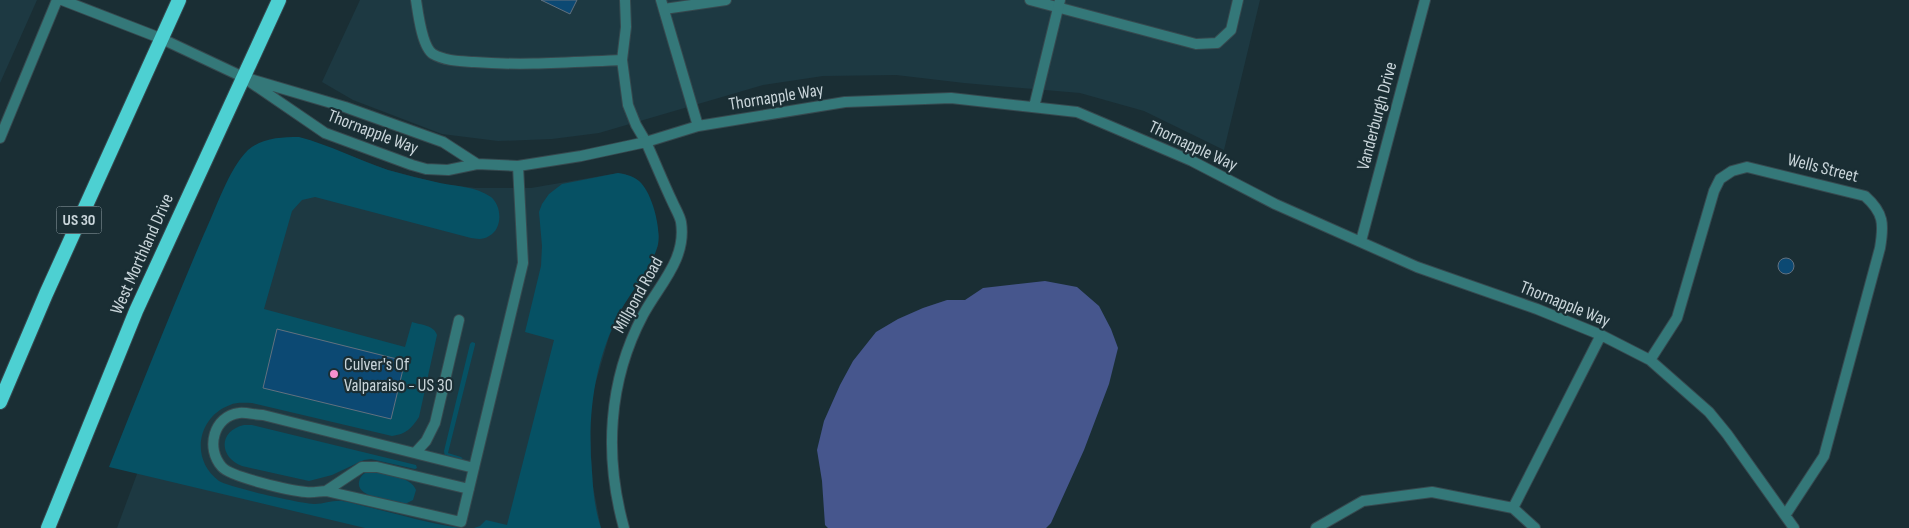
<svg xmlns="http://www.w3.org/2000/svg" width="1909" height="528" viewBox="0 0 1909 528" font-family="'Sofia Sans Condensed',sans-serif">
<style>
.built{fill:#1d3942}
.green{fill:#065164}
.water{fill:#46568d}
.building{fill:#0c4973;stroke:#62717f}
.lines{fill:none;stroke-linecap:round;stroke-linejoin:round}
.service-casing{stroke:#36494f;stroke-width:12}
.minor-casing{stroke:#36494f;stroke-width:12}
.trunk-casing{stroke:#36494f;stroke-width:16}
.service{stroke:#347879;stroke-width:10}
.minor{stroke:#347879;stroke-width:10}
.trunk{stroke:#4dd0d2;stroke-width:14}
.poi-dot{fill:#f790cd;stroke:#1a2e34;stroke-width:2}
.labels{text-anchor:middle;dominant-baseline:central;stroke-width:4.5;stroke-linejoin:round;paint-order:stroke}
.shield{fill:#1a2e34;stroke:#94a3a8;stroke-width:1}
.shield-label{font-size:16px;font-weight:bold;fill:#c9d5da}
.street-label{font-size:18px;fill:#c9d5da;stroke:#1a2e34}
.poi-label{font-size:18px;fill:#c9d5da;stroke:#1a2e34;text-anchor:start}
</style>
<rect width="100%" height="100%" fill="#1a2e34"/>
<path class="built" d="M0,0h37l-37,83z
M360,0h900l-36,150 -80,-39 -64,-18 -116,-10 -68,-8 -73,1 -60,9 -164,48 -47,6 -54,2 -56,-7 -89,-34 -31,-18z
M309,140l79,30 54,14 34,4h55l87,-15 7,1 14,7 11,19 5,14 4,22 -1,10 -6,12 -32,53 -11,26 -16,55 -3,27 1,36 2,31 8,42h-484l20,-54 137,-327z"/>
<path class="green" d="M299,137c31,8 59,23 89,33 17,5 35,9 52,13 18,4 35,3 51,14 11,9 12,32 -2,39 -6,4 -12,3 -18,2l-156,-41 -13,3 -10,11 -28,98 141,38 7,-25c9,3 22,3 25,13l-18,82c-8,12 -13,17 -27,19l-140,-33c-7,0 -16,-1 -22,2 -33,12 -40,55 -11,76 9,6 84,23 96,23 9,0 18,-4 27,-3 10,1 20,5 30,7 29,7 59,16 89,20h-96l-256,-61c31,-78 62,-156 95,-233 12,-25 24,-64 44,-84 14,-12 33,-13 51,-13z
M618,173c7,1 15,3 21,8 13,11 22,47 19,63 -4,20 -27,48 -37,66 -27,50 -34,107 -29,162 1,19 3,38 9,56h-127l6,-2 6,-6 21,5 47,-185 -29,-8 16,-66 1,-20 -3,-34 3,-8 7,-10 13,-10z
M472,342l3,1v2l-27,108 13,4 3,3 -2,1 -17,-4 -1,-6 26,-107z
M244,425h8l164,40 1,3 -2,1 -44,-10 -7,1 -32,15 -23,6 -67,-15c-23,-9 -24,-35 2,-41z
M369,471c13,1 43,6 47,19l-3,10 -8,4h-4c-11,-3 -45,-7 -42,-22 1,-6 5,-9 10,-11z"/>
<path class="water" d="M1045,281l32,6 22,19 12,23 7,19 -9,36 -25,66 -33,73 -5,5h-218l-3,-3 -3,-44 -5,-31 7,-29 16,-36 13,-24 23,-29 22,-13 25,-11 24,-8h18l18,-12z"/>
<path class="building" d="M541,0h36l-7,14z
M1778 266a8 8 0 1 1 16 0a8 8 0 1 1-16 0Z
M277,329l128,32 -14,58 -128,-31z"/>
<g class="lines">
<g class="service-casing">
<path id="service" d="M416,0c2,13 6,47 17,54 12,7 27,7 41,8 49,4 99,0 148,-2
M625,0l1,27 -4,33 6,45 8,20 10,17
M1030,0l166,44 21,-1 14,-13 7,-30
M664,9l62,-9
M415,453l11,-12 9,-18 24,-103
M474,468l-211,-53c-8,0 -17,-3 -24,-2 -25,3 -34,35 -17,54 9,10 69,24 84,25 7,1 14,-1 20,-1l135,31 62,-259 -5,-97
M326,491l36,-24h15l92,22"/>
</g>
<g class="minor-casing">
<path id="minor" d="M62,0l98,38 83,39 102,30 98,35 34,22
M661,0l37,126
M243,77l82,56 87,32 14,4 22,1 29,-6 41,2 63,-10 65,-14 52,-16 147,-24 106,-4 126,14 115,49 83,43 142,63 120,42 64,26 49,25 59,52 18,22 67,94
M1034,107l26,-107
M0,138l57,-138
M1361,241l64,-241
M1650,360l27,-42 37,-127 6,-12 12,-8 15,-4 118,29c19,17 19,28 15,52l-56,208 -38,58
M1513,508l88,-173
M624,528c-20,-72 -16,-147 19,-213 16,-30 44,-56 38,-93 -1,-6 -6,-14 -9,-21 -9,-19 -17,-39 -26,-59
M1316,528l47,-27 69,-9 81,16 22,20"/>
</g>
<g class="trunk-casing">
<path id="trunk" d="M0,402l46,-108 133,-294
M48,528l88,-217 143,-311"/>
</g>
<use href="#service" class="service"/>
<use href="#minor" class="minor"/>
<use href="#trunk" class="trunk"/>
</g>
<circle class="poi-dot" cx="334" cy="374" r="5"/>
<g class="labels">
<rect class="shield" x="56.5" y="206.5" width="45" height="27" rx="4"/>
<g class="shield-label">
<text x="79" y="220">US 30</text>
</g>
<g class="street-label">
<text transform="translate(776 97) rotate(-9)">Thornapple Way</text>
<text transform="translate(1377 116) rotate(-75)">Vanderburgh Drive</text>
<text transform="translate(373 132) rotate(21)">Thornapple Way</text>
<text transform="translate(1193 146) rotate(25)">Thornapple Way</text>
<text transform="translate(1823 168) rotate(14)">Wells Street</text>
<text transform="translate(142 254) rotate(-66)">West Morthland Drive</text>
<text transform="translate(638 295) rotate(-61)">Millpond Road</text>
<text transform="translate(1565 304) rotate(22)">Thornapple Way</text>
</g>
<g class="poi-label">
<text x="344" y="364">Culver's Of<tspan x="344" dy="21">Valparaiso - US 30</tspan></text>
</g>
</g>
</svg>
